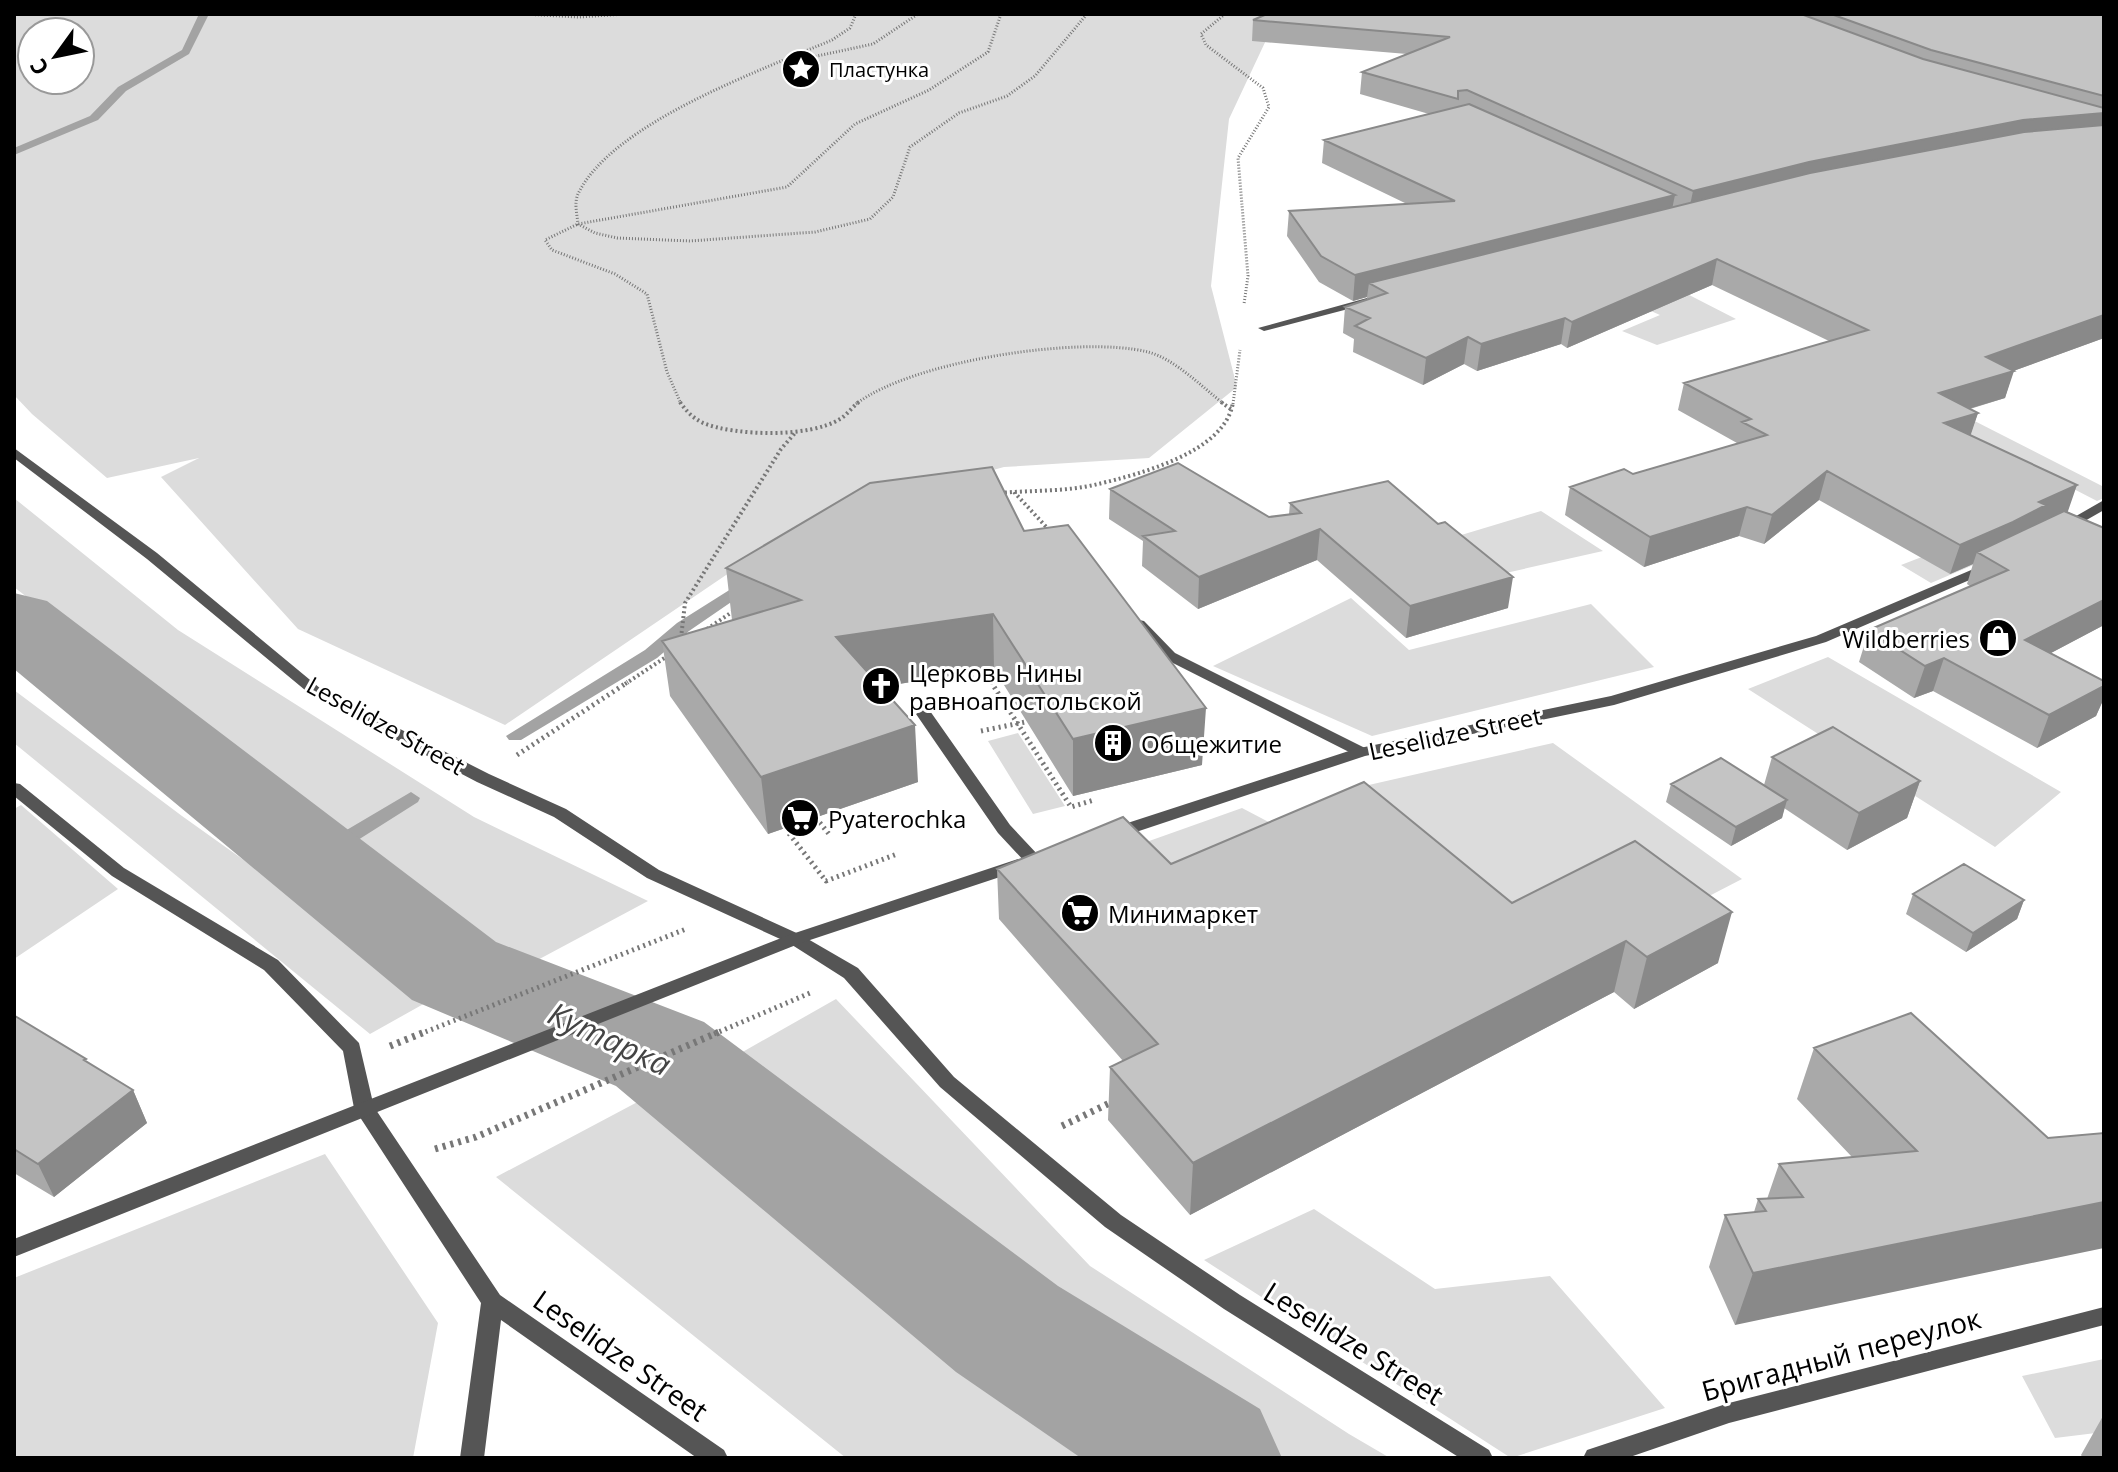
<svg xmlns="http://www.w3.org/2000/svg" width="2118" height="1472" viewBox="0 0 2118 1472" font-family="'Open Sans',sans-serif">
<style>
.green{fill:#dcdcdc;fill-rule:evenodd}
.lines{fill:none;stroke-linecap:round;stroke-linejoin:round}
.stream{fill:#a3a3a3;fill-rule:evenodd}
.river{fill:#a3a3a3;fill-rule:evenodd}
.path-far3{stroke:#777;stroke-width:3;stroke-dasharray:1 2;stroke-linecap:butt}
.path-far2{stroke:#777;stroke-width:4;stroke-dasharray:2 3;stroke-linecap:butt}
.path-far1{stroke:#777;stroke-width:5;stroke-dasharray:2 4;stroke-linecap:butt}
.path{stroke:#777;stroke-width:7;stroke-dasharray:3 5;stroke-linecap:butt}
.service{fill:#555;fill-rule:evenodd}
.minor{fill:#555;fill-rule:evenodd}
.tertiary{fill:#555;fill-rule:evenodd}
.wall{fill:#a9a9a9}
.shaded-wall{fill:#898989}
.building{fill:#c4c4c4;stroke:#898989;stroke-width:2}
.labels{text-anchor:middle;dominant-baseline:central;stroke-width:6;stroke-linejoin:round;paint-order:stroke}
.far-poi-label{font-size:20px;fill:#000;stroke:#fff;text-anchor:start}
.poi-label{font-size:24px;fill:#000;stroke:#fff;text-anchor:start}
.street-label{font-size:24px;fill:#000;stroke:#fff}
.near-street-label{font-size:28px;fill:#000;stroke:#fff}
.near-water-label{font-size:32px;font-style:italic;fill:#444;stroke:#fff}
</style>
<rect width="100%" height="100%" fill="#fff"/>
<path class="green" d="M14,14h1285l-31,22 -39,83 -18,167 26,101 -88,71 -145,9 -200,55 -299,203 -207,-96 -137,-152 38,-19 -92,20 -75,-64 -18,-19zM32,32h48v48h-48z
M1656,278l80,41 -79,26 -35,-14 38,-16 -45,-20z
M1896,381l208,106v11l-7,3 -220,-113z
M14,498l164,132 296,187 174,84 -131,70 -53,-32 -450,-352z
M1541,511l62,40 -115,26 -40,-38z
M1997,528l-12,32 -54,23 -30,-18z
M1351,598l58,52 182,-46 63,63 -282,69 -159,-70z
M1828,657l233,135 -66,55 -247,-158z
M14,690l168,126 254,181 -66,37 -356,-291z
M1018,733l47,73 -32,8 -45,-73z
M1553,743l189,136 -58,30 -171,8 -153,-130z
M21,805l97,84 -104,70v-150z
M1242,808l65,34 -133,62 -53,-53z
M836,999l254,267 259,168 41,24h-125l-217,-144 -323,-252z
M645,1098l128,119 341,241h-268l-350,-281z
M325,1154l113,169 -25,135h-399v-180z
M1314,1209l121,80 115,-13 115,132 -154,50 -307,-198z
M2104,1359v73l-49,6 -33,-62z"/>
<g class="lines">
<path class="stream" d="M199,14h10l-20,40 -63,37 -28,29 -84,35v-7l76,-32 28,-29 64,-37z
M750,577l6,2 2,3 -2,3 -67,46 -32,27 -136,82h-12l-3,-4 139,-86 32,-27z
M411,792l9,6 -2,4 -98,62h-14l-3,-5 3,-5z"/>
<path class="river" d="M14,593l33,8 449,341 208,80 354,264 202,123 22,49h-201l-125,-86 -340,-286 -204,-86 -398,-331z"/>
<path class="path-far3" d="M523,14l55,3 49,-3
M856,14l-6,14 -18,12c-70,30 -220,83 -254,154 -4,9 -1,20 0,30l17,9 22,5 73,3 125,-9 55,-13 23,-22 17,-50 49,-34 48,-17 28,-20 52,-62
M1225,14l-24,20 5,11 57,43 6,19 -31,51 10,118 -4,28
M789,62l84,-18 45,-30
M681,404l-14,-32 -20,-78 -32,-20 -63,-24 -7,-10 33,-16 209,-37 68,-63 74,-34 59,-38 13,-38
M856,404c56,-43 224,-69 292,-52 27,7 54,35 76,52
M1233,404l7,-54"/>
<path class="path-far2" d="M680,402c6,9 13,16 23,21 32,13 107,15 137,-4 7,-4 12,-12 19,-17
M1221,402l11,8
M1014,492l36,39
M1000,493c32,-3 67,-1 98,-9 42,-10 128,-32 135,-82
M707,629l28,-19
M681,638l4,-35 96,-154 15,-17
M942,682l45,-7 6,9
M625,684l44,-29"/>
<path class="path-far1" d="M991,682l80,125 23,-7
M981,731l44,-9
M517,755l111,-73
M816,818l13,16
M818,820l-31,11 39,50 71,-27
M420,1034l266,-105
M714,1034l96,-41"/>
<path class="path" d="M390,1046l35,-14
M1062,1126l52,-25
M435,1149l41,-12 243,-105"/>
<path class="service" d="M1139,620l5,1 31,32 192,96 2,3 -8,5 -6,-2 -190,-96 -33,-35z
M924,709l6,2 80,114 29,31 3,4 -3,4h-12l-29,-31 -82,-119z"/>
<path class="minor" d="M1367,298l4,1v4l-107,28 -6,-3z
M14,448l143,105 164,136 168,85 77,35 93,61 142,65 57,33 96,109 167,138 119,80 249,155 4,8h-33l-236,-149 -119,-82 -165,-140 -96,-109 -55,-35 -142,-65 -93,-61 -77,-35 -166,-87 -164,-136 -133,-101z
M14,783l6,1 104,84 154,92 81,83 15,64 126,188 224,155 4,8h-31l-196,-138 -17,138h-24l21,-155 -127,-195 -11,-57 -79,-81 -152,-94 -98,-80z
M2104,1307v18l-375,98 -102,35h-44l4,-8 142,-47z"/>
<path class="tertiary" d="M2104,500v10l-35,20 -5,1 -7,-4z
M1990,562l7,4 -2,3 -169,73 -212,63 -249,51 -247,82h-12l-3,-4 3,-4 249,-81 256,-53 205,-60z
M1018,859l9,6 -3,4 -223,74 -787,314v-18l775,-304z"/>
</g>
<path class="wall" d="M1267,14h837v324l-91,33 -8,27 -35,11 8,4 -8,22 98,77 36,16v97l-53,28 53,28v17l-8,18 -59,32 -104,-57 -19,7 -55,-36 10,-32 101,-44 -3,-2 6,-20 -23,10 -131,-74 -55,44 -25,-8 -95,31 -79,-52 5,-28 63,-13 104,-30v-1l-59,-33 6,-27 145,-42 -117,-56 -145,63 -6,-4 -84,27 -13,-7 -41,21 -70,-33 1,-13 -11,-6 2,-26 22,-7v-3l-14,4 -34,-19 -32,-46 2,-25 118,-7 -85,-41 2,-23 105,-26 -69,-20 2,-22 45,-18 -155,-13 1,-21z
M1110,489l159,28 20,-3 1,-11 218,105 -102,30 -89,-78 -119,49 -56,-43 1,-25 -34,-22z
M1024,531l178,234 -129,31 -79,-127 -114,18 38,95 -150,52 -98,-138 -8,-55 70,-21 -6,-52z
M1772,757l148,24 -13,37 -60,32 -63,-42 -2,10 -51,28 -65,-44 5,-18 93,1z
M1171,864l341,39 206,60 -84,46 -20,-17 -424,223 -82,-95 2,-53 13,-6 -124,-142 -2,-50z
M1913,894l111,6 -7,19 -51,33 -60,-38z
M14,1017l72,42 2,4 45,27 14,33 -93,74 -40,-24z
M1814,1048l234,90 -313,187 -26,-58 16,-52 29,-3 4,-13h9l12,-35 73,-7 -55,-58z
M2103,1416h1v42h-21l-2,-3z"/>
<path class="shaded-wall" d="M2104,113v22l-416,80 5,-24 116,-29 214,-42z
M1675,195l-5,24 -301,64 -2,14 -14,4 2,-26z
M1717,259l-5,26 -145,63 5,-26z
M2104,315v23l-99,36 9,-3 -9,27 -74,22 8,-27 47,-36z
M1565,318l-4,26 -84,27 4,-27z
M1468,337l-4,27 -41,21 3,-27z
M1978,413l-9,27 -25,-17z
M1827,471l-8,29 -55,44 8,-29z
M2077,485l-10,29 -90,38 -4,12 -23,10 10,-29 79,-43z
M1747,507l-8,29 -95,31 6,-30z
M1320,529l-3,31 -119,49 1,-32z
M1513,577l-5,31 -102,30 4,-32z
M2104,600v25l-91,48 12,-33z
M993,614l1,55 -153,24 -5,-56z
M1944,658l-11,33 -19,7 11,-32z
M2104,686v12l-8,18 -59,32 12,-33z
M1206,708l-4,57 -129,31v-57z
M915,725l3,57 -150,52 -7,-57z
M1920,781l-13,37 -60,32 12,-37z
M1787,800l-5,18 -51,28 5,-19z
M2024,900l-7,19 -51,33 7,-19z
M1732,912l-14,51 -84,46 13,-52z
M1626,941l-12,51 -424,223 3,-52z
M133,1090l14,33 -93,74 -16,-33z
M2104,1202v46l-369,77 18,-52z"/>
<path class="building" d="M1267,14h534l122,45 181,49v5l-81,7 -214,42 -116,29 -226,-101 -9,1v8l-96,-27 88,-35 -197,-17z
M1831,14h273v82l-173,-46z
M1469,104l206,91 -320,80 -34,-19 -32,-45 166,-10 -131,-61z
M2104,125v190l-118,42 28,14 -75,22 39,20 -34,10 133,62 -38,17 7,3 -33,17 -53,23 -133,-74 -55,44 -25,-8 -97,30 -80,-50 54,-18 9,5 134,-39 -25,-13 9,-3 -67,-36 184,-53 -151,-71 -145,63 -7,-4 -84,26 -13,-7 -42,21 -71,-32 15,-8 -25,-11 42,-14 -18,-10 441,-110 214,-41z
M1178,463l91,54 32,-4 -11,-10 98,-22 50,43 7,-2 68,55 -103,29 -90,-77 -121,48 -56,-41 32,-5 -65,-42z
M992,467l32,64 44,-6 138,183 -133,31 -80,-125 -157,23 79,88 -154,52 -99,-136 139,-41 -75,-32 144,-85z
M2064,511l40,17v72l-79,40 79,41v5l-55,29 -105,-57 -19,8 -56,-36 139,-60 -31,-18z
M1833,727l87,54 -61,32 -87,-56z
M1721,758l66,42 -51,27 -65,-43z
M1364,782l148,121 123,-62 97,71 -85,45 -21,-16 -433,222 -83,-96 48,-23 -161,-175 126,-52 48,47z
M1964,864l60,36 -51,33 -60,-39z
M1911,1013l137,125 56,-5v69l-351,71 -28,-58 41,-4 -8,-12 45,-2 -24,-33 138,-13 -103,-103z
M15,1016l71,43 -2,1 49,30 -95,74 -24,-15v-132z"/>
<defs>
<g id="sight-disc" transform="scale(2)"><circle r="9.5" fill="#000" stroke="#fff"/><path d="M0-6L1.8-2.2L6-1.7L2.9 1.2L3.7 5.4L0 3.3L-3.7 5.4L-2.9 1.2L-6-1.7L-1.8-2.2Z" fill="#fff"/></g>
<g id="shop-disc" transform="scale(2)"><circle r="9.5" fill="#000" stroke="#fff"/><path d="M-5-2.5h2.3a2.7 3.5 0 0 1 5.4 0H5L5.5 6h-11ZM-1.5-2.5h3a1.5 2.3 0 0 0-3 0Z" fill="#fff"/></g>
<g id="church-disc" transform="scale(2)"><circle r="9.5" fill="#000" stroke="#fff"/><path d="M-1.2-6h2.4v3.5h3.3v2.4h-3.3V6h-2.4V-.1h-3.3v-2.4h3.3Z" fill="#fff"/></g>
<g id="building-disc" transform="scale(2)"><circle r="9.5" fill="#000" stroke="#fff"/><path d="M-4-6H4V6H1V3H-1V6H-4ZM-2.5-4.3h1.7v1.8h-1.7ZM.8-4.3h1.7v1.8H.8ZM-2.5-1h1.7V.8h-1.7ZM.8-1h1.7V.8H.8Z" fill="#fff"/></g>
<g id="supermarket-disc" transform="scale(2)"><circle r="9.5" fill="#000" stroke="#fff"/><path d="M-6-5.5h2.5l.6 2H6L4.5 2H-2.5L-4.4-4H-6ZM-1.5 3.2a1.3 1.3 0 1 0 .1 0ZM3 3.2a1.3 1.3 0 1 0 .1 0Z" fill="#fff"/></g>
</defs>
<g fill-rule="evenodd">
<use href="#sight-disc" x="801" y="69"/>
<use href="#shop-disc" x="1998" y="638"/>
<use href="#church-disc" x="881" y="686"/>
<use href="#building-disc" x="1113" y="743"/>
<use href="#supermarket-disc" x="800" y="818"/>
<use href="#supermarket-disc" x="1080" y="913"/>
</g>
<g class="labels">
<g class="far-poi-label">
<text x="829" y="69">Пластунка</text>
</g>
<g class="poi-label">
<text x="1970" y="638" text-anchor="end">Wildberries</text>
<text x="909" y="672">Церковь Нины<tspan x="909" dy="28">равноапостольской</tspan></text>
<text x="1141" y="743">Общежитие</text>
<text x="828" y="818">Pyaterochka</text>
<text x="1108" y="913">Минимаркет</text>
</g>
<g class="street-label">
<text transform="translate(386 725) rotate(29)">Leselidze Street</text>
<text transform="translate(1455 733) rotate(-12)">Leselidze Street</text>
</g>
<g class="near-street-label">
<text transform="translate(1354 1343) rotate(32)">Leselidze Street</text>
<text transform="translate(1841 1354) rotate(-15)">Бригадный переулок</text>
<text transform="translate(621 1355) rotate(35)">Leselidze Street</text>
</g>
<g class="near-water-label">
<text transform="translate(610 1038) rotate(25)">Кутарка</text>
</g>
</g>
<rect width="2118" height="1472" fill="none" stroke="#000000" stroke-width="32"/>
<g transform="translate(56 56) rotate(237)"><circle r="38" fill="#ffffff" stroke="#999999" stroke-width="2"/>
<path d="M0-6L14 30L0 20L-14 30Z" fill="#000000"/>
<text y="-12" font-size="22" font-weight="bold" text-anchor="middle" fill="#000000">С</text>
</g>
</svg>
